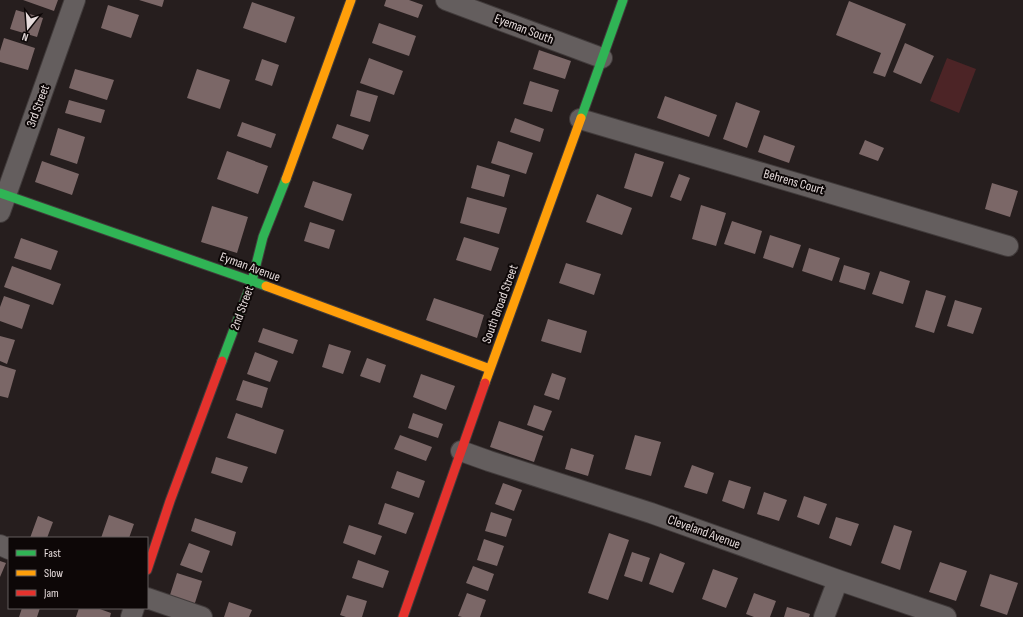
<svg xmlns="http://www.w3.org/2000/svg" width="1023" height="617" viewBox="0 0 1023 617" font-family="'Sofia Sans Condensed',sans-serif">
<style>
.green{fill:#4c2426}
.building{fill:#7b6767}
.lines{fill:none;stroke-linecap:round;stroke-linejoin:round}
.street-casing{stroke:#413b3b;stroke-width:22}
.fast-casing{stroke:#413b3b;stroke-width:11}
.slow-casing{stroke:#413b3b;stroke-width:11}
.jam-casing{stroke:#413b3b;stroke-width:11}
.street{stroke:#645e5e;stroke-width:20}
.fast{stroke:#30b455;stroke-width:9}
.slow{stroke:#ff9f0a;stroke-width:9}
.jam{stroke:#e5322d;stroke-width:9}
.labels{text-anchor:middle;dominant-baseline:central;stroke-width:4;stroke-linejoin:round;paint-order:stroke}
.street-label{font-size:13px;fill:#e5dbdb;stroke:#0d0707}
</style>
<rect width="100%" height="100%" fill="#261e1e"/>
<path class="green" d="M947,58l29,11 -17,44 -29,-12z"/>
<path class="building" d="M23,0h35l-4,11z
M139,0h25l-2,7z
M386,0h23l14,5 -5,13 -34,-12z
M849,1l57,23 -21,53 -12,-4 8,-20 -45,-18z
M252,2l43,15 -9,26 -43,-15z
M108,5l31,10 -8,23 -30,-10z
M16,10l27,8 -6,19 -27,-8z
M379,23l37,13 -7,20 -37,-13z
M4,38l31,10 -7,22 -28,-8v-11z
M905,43l29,13 -13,28 -28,-12z
M539,50l32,11 -6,18 -32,-10z
M369,58l34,13 -9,24 -34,-12z
M262,59l17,6 -7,21 -17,-6z
M75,69l39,11 -7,20 -38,-12z
M197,69l33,11 -10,29 -33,-11z
M530,81l29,9 -7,22 -29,-8z
M357,90l21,6 -8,26 -20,-6z
M665,96l52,19 -8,22 -52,-19z
M69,100l36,10 -4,13 -36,-10z
M736,102l24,9 -13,37 -24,-9z
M515,118l29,11 -4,13 -30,-10z
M242,122l34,12 -5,14 -34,-12z
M337,124l32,11 -6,15 -31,-12z
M58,128l27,9 -8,27 -27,-9z
M764,135l31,11 -6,17 -31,-11z
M865,140l19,8 -6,13 -19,-7z
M498,141l35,12 -7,21 -35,-11z
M227,151l41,15 -10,28 -41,-15z
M635,153l29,9 -12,35 -28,-9z
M42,161l37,13 -7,21 -37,-13z
M477,165l33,10 -6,22 -33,-9z
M679,174l11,4 -9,23 -11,-4z
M313,181l39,13 -9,27 -39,-14z
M992,183l26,8 -8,26 -25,-8z
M597,194l35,14 -10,27 -36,-13z
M467,197l40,11 -8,26 -39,-11z
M701,205l25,8 -10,33 -24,-7z
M212,206l36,11 -11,36 -36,-11z
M732,221l30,10 -7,23 -31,-10z
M310,222l25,8 -6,19 -25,-8z
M770,235l31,10 -8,23 -30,-10z
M464,237l35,11 -8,23 -35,-11z
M21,238l37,13 -7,19 -37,-12z
M809,248l31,10 -8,23 -30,-10z
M566,263l35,11 -7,21 -35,-12z
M844,265l26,8 -5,17 -26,-8z
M12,266l49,18 -8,21 -49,-18z
M880,271l30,10 -7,23 -31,-10z
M926,290l20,6 -12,37 -19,-6z
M4,296l26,9 -8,24 -22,-8v-14z
M434,298l50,17 -7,23 -51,-18z
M955,300l27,8 -9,26 -26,-8z
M548,319l39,12 -6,22 -40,-12z
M263,328l35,12 -5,14 -35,-12z
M0,336l15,4 -8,24 -7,-3z
M329,344l22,7 -8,23 -21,-7z
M255,352l23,9 -8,21 -23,-8z
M367,358l19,7 -6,18 -20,-7z
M0,365l16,5 -8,28 -8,-2z
M552,373l14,5 -7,22 -15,-5z
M421,374l34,12 -9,24 -33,-13z
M243,380l25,8 -6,20 -26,-8z
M534,405l18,6 -8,20 -17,-6z
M236,413l48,17 -8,24 -49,-16z
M413,413l30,11 -5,14 -30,-10z
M499,421l44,15 -9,26 -44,-15z
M400,435l32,12 -6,14 -32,-12z
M635,435l26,7 -10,34 -26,-7z
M571,448l23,7 -6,21 -23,-7z
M216,457l32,10 -6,16 -31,-10z
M692,465l22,8 -7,21 -23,-7z
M397,471l28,10 -6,17 -28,-10z
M729,480l22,7 -7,22 -22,-8z
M503,483l19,7 -8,21 -19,-7z
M764,492l23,8 -8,21 -22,-7z
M804,496l23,8 -8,21 -22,-8z
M385,503l29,10 -8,21 -28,-10z
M491,512l21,7 -6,18 -21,-6z
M109,515l25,9 -5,14h-28z
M38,516l15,6 -6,16h-17z
M836,517l23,7 -8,22 -22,-8z
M195,518l41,14 -4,14 -41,-15z
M349,525l33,11 -7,19 -32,-12z
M894,525l18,6 -12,39 -19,-7z
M609,533l20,7 -21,60 -20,-7z
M484,539l20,7 -7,20 -20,-6z
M189,543l21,8 -8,22 -22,-8z
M632,552l18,6 -8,24 -18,-6z
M660,553l25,10 -12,30 -24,-9z
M358,560l31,11 -6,17 -31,-10z
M0,561l6,2 -6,14z
M940,562l27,9 -11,30 -27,-9z
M473,566l21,8 -6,17 -22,-8z
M713,569l25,9 -12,30 -24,-9z
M177,573l25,8 -8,25 -25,-8z
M990,574l28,9 -11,32 -27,-9z
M467,593l19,7 -6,17h-18l-4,-1z
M754,593l22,8 -6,16h-16l-8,-3z
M347,595l20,6 -5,16h-16l-6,-2z
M229,602l23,8 -3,7h-25z
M787,607l23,7 -1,3h-25z
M22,608h18l-3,9h-18z
M79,608h18l14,5 -1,4h-34z"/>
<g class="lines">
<g class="street-casing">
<path id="street" d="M446,0l156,58
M580,119l428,127
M0,212l75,-212
M461,451l28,10 162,52 187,67 108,37
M0,545l9,4
M147,598l55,19
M131,617l3,-9
M824,617l14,-37"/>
</g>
<g class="fast-casing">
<path id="fast" d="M581,118l42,-118
M0,193l266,93
M222,361l30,-80 11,-44 23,-58"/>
</g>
<g class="slow-casing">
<path id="slow" d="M286,179l65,-179
M266,286l224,83
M485,383l96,-265"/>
</g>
<g class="jam-casing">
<path id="jam" d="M147,570l23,-69 52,-140
M403,617l82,-234"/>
</g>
<use href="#street" class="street"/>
<use href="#fast" class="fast"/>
<use href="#slow" class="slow"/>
<use href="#jam" class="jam"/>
</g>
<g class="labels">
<g class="street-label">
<text transform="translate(524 29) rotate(21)">Eyeman South</text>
<text transform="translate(38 106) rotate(-70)">3rd Street</text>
<text transform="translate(794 182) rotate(16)">Behrens Court</text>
<text transform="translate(250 267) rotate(20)">Eyman Avenue</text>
<text transform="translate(500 304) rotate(-70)">South Broad Street</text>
<text transform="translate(242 308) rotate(-70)">2nd Street</text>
<text transform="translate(704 532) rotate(20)">Cleveland Avenue</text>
</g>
</g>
<rect x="8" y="537" width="140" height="72" fill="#0d0707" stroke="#635c5c"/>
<rect x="16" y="550" width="20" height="6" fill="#30b455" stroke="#635c5c"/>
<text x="44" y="557" font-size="12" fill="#e5dbdb">Fast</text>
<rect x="16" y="570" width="20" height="6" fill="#ff9f0a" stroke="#635c5c"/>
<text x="44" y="577" font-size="12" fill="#e5dbdb">Slow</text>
<rect x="16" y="590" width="20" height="6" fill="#e5322d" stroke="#635c5c"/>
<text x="44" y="597" font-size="12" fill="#e5dbdb">Jam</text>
<g transform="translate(28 28) rotate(197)" stroke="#0d0707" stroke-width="3" paint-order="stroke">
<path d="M0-3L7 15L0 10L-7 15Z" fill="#e5dbdb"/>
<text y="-6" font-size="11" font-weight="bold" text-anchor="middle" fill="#e5dbdb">N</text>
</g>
</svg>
